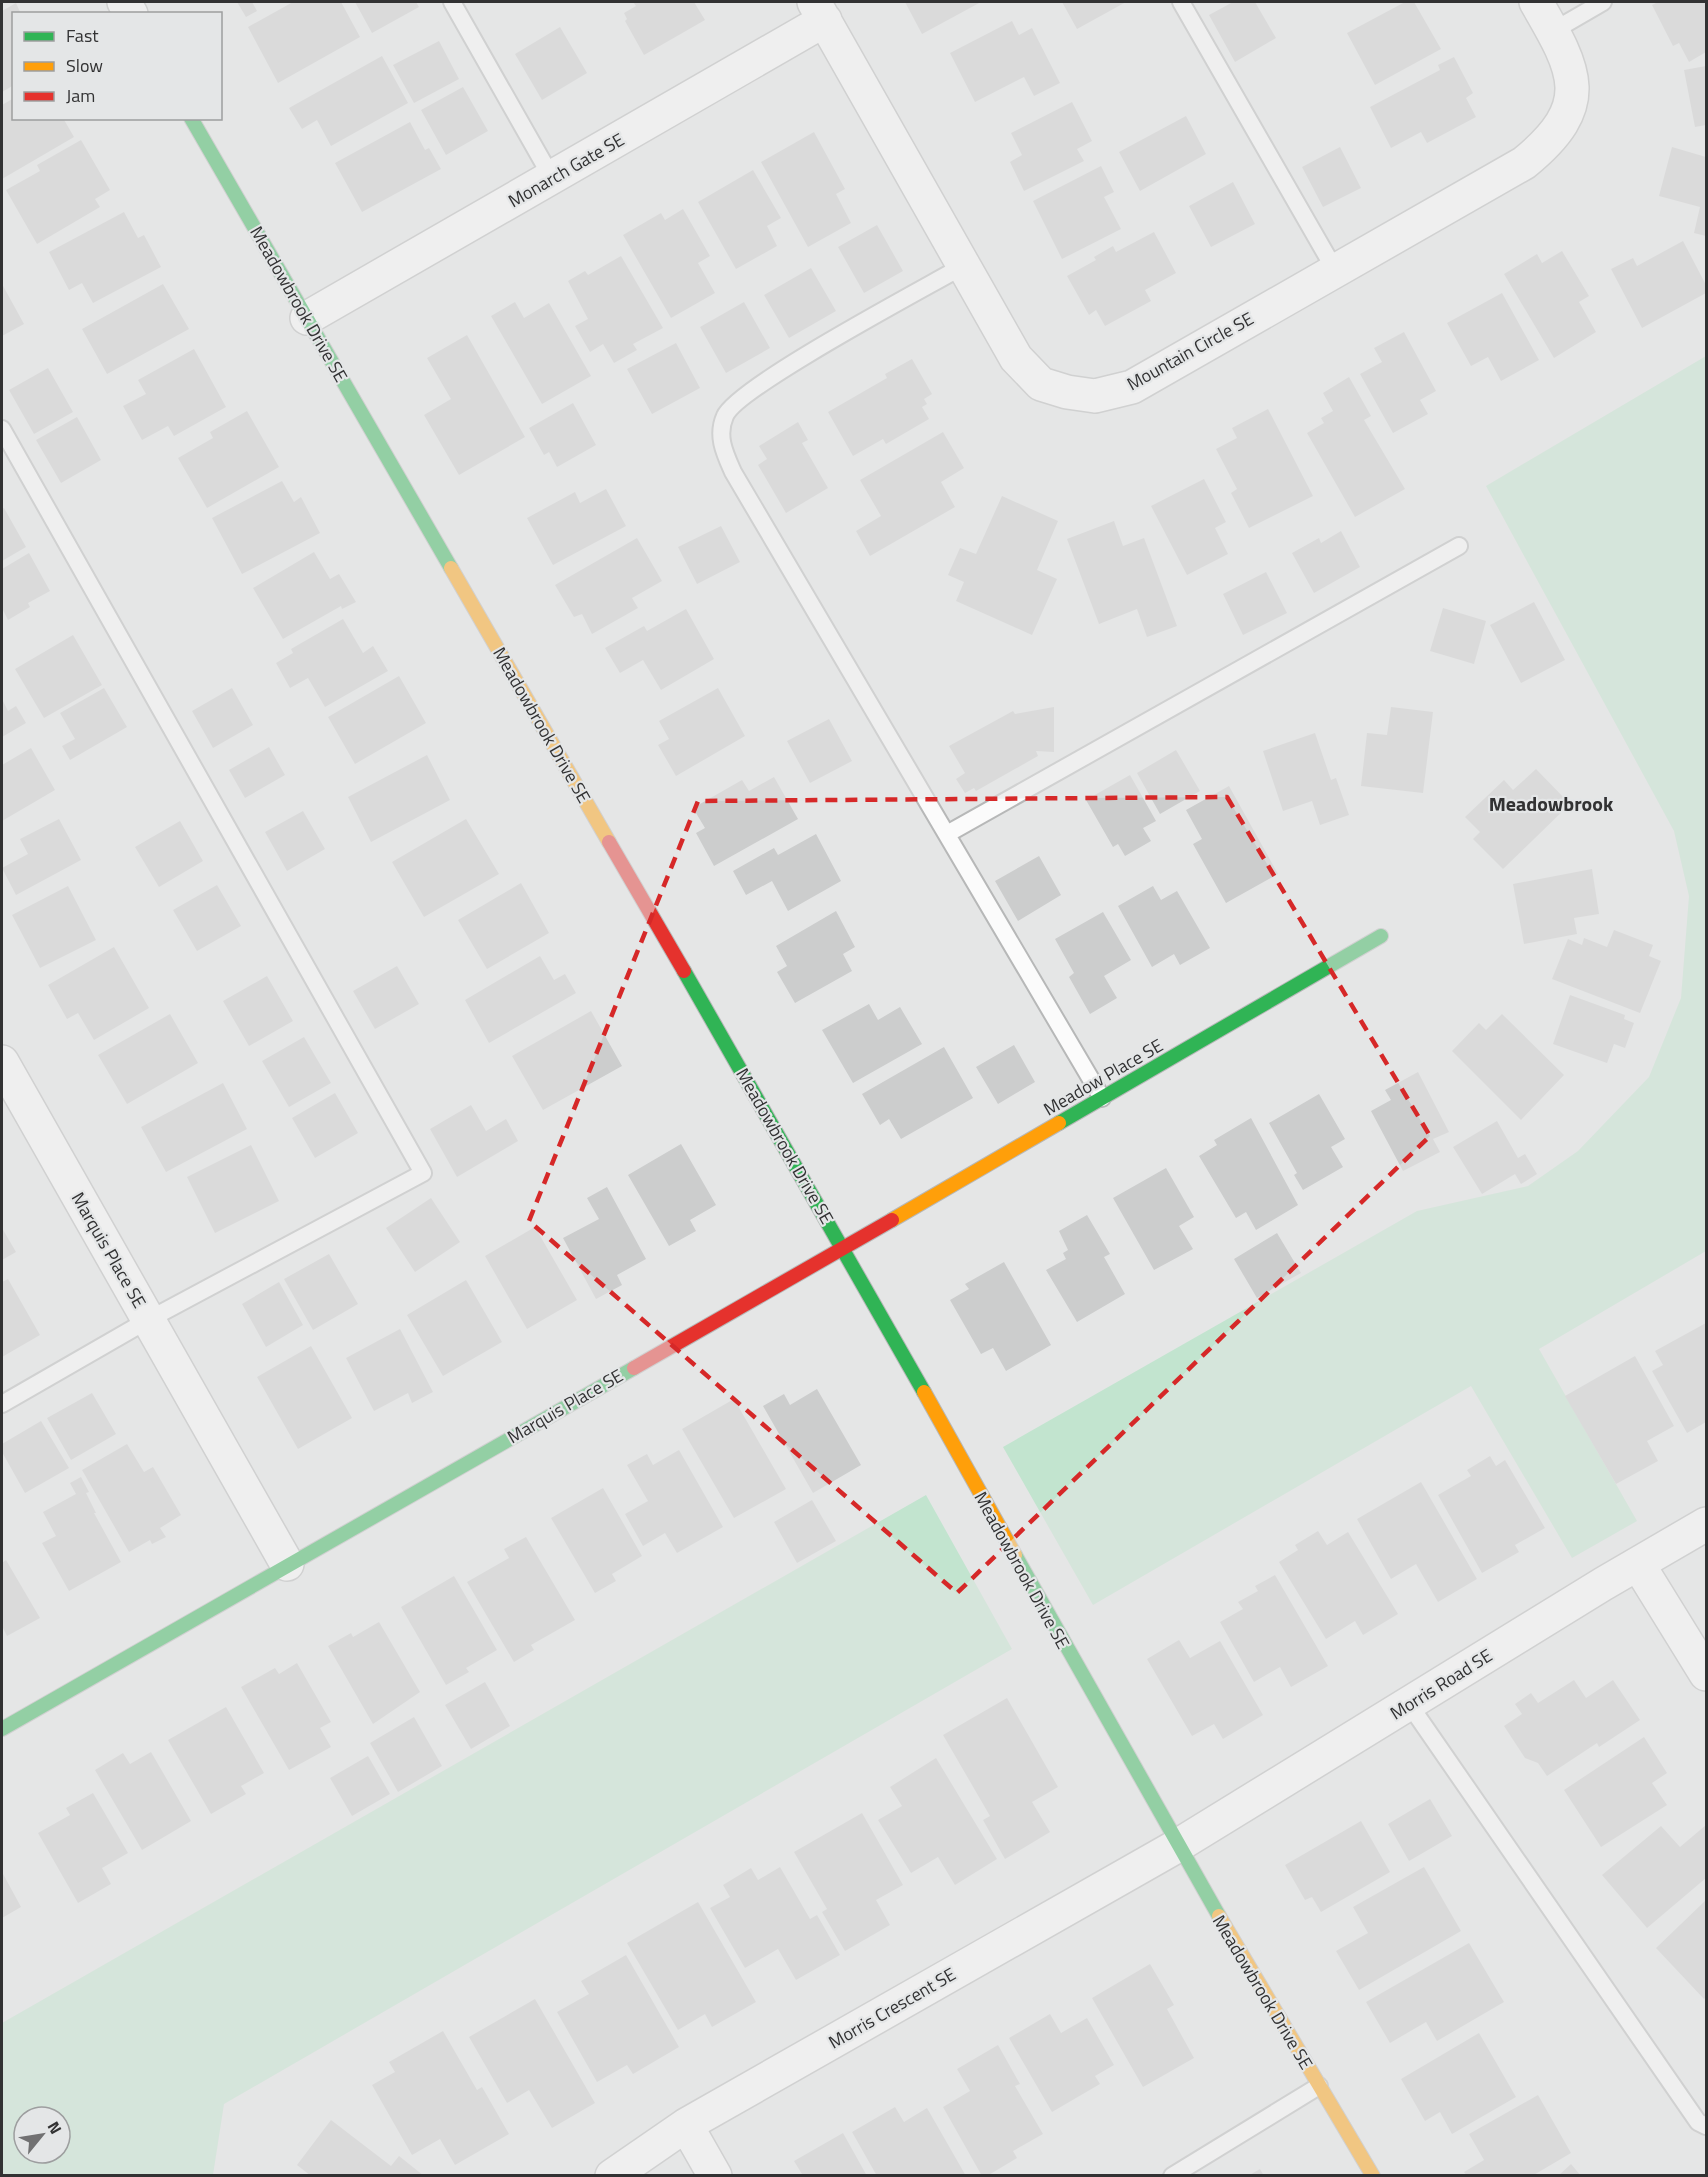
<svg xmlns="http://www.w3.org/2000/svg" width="1708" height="2177" viewBox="0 0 1708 2177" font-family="'Titillium Web',sans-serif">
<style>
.green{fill:#c2e4cf;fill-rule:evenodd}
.building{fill:#cccdcd}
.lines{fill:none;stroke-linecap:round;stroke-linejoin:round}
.lane-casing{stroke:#b7b8b8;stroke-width:20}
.street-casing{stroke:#b7b8b8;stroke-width:36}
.fast-casing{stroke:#b7b8b8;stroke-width:16}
.slow-casing{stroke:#b7b8b8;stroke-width:16}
.jam-casing{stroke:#b7b8b8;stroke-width:16}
.lane{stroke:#fbfbfb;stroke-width:16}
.street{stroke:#fbfbfb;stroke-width:33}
.fast{stroke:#30b455;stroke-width:14}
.slow{stroke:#ff9f0a;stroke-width:14}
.jam{stroke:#e5322d;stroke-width:14}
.marked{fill:none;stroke:#d62828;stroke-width:4.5;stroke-dasharray:12 8;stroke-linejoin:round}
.labels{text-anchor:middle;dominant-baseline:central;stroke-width:4.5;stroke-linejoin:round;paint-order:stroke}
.street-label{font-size:18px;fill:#323233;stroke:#e4e6e7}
.neighbourhood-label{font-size:20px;font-weight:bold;fill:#323233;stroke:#e4e6e7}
</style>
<rect width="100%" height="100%" fill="#e5e6e6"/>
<path class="green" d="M1706,356v895l-167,98 98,172 -65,37 -101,-172 -378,219 -90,-158 414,-236 111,-25 50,-35 71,-74 32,-79 8,-102 -15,-65 -188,-345z
M926,1495l86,154 -788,455 -11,71h-211v-152zM24,2117h36v36h-36z"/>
<path class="building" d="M237,2h15l5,9 -11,6z
M293,2h48l19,35 -82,46 -30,-56z
M355,2h61l3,5 -47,26z
M633,2h61l11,18 -61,35 -19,-34 2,-2 -3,-6 12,-7z
M905,2h76l-59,32z
M1062,2h64l-49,27z
M1233,2h22l21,36 -41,24 -26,-47z
M1405,2h9l27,47 -66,36 -28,-52z
M1658,2h48v50l-17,10 -10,-19 -6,3 -21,-41z
M16,3l5,11h-7v71l-12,7v-81z
M1012,21l7,14 13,-7 28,55 -26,13 -10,-19 -49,25 -25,-49z
M560,27l27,46 -45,27 -27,-46z
M439,41l20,38 -45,24 -21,-38z
M382,56l26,47 -77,43 -14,-26 -15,9 -13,-21z
M1454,57l19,36 -7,5 10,19 -49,26 -6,-11 -30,16 -21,-41 70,-37 -2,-5z
M1706,66v59l-11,2 -11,-57z
M463,87l25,44 -42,24 -25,-45z
M14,98v20h49l11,19 -72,42v-74z
M1072,102l20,39 -15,8 7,12 -60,30 -14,-29 12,-7 -11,-22z
M1186,116l20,38 -66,37 -21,-39z
M410,122l15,28 4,-2 12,21 -79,43 -27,-49z
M814,132l31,57 -9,5 15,29 -43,24 -47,-85z
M81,140l29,50 -15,9 5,8 -63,37 -31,-54 34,-19 -3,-6z
M1340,147l21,41 -38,19 -21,-40z
M1672,147l34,10v79l-12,-3 6,-26 -41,-11z
M1101,166l13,26 -10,5 17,32 -59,30 -29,-58z
M753,170l28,48 -14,8 10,20 -41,23 -38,-67z
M1233,182l22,42 -44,23 -22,-41z
M683,209l27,47 -12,7 17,30 -44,25 -48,-83 38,-22 4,7z
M124,212l14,26 6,-3 17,32 -68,36 -11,-20 -13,7 -20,-38z
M877,225l26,46 -39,22 -26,-46z
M1154,232l22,41 -31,17 6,11 -46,25 -9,-16 -7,5 -22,-39 29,-16 -2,-3 19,-11 3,6z
M1683,241l23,44v8l-64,35 -31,-59 22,-11 4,8z
M1562,251l27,45 -10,6 17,30 -42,26 -50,-84 33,-20 5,9z
M621,256l42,72 -30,16 4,6 -23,13 -11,-19 -13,8 -15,-26 13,-7 -20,-38 17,-10 3,4z
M811,268l25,43 -47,27 -25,-43z
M2,284l22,40 -22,12z
M163,284l26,45 -82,45 -25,-45z
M1502,293l37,67 -38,21 -13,-24 -17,9 -24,-43z
M515,302l9,16 25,-15 42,73 -49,28 -51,-88z
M744,302l26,46 -44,25 -26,-46z
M1404,332l32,59 -16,9 8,14 -35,19 -33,-59 22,-12 -8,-14z
M467,335l58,102 -66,38 -35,-60 27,-16 -24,-41z
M676,343l24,45 -48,26 -25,-45z
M194,349l32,58 -52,29 -6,-10 -26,14 -19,-34 23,-12 -8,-14z
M912,359l20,35 -8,5 3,5 -5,3 7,12 -43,25 -3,-5 -30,17 -25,-44 59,-34 -2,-4z
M48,368l25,44 -39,22 -25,-44z
M1349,377l22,39 -7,4 41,69 -50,28 -48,-84 17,-10 -3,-5 12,-7 -10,-18z
M573,403l23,42 -39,22 -8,-15 -5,3 -15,-27z
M1268,409l45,87 -64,32 -18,-35 6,-4 -21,-40 21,-11 -5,-10z
M247,411l32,56 -72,41 -29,-50 35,-20 -3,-6z
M77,417l24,43 -40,23 -25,-43z
M798,422l10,18 -6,3 26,45 -42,25 -28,-48 9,-6 -8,-13z
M943,432l21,36 -23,14 14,25 -85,49 -14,-25 25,-15 -21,-36z
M1204,479l22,43 -11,6 13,26 -41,21 -36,-69z
M282,481l12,21 7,-5 19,36 -78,41 -30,-56z
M606,489l20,37 -73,39 -26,-47 48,-26 5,11z
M1002,496l56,25 -21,49 20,9 -25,56 -76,-34 8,-19 -16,-7 12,-27 16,6z
M4,508l22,39 -24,14v-52z
M1114,521l9,25 21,-8 33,88 -30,11 -10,-28 -38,15 -32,-85z
M721,526l19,36 -43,22 -19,-37z
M1341,531l19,36 -46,26 -22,-40 27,-15 2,5z
M637,538l25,43 -30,17 6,10 -46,26 -10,-20 -8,3 -19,-32z
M314,552l16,27 9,-5 17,28 -14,7 -1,-3 -58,33 -30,-51z
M29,553l21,38 -22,12 2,4 -22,13 -6,-12v-39z
M1266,572l21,41 -44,22 -20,-41z
M1534,602l31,58 -44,23 -31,-58z
M1443,608l43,13 -12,43 -44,-13z
M686,609l28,50 -53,31 -18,-30 -23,13 -15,-25 39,-22 3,5z
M343,619l20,34 10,-7 15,25 -63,36 -17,-29 -18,10 -14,-25 17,-10 -2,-4z
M73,635l29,50 -58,33 -29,-49z
M399,676l27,47 -71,41 -27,-47z
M104,688l23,39 -57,33 -8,-14 13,-7 -15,-26z
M232,688l21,37 -40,23 -21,-37z
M718,688l27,48 -69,40 -18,-31 11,-6 -10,-18z
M2,699l6,12 8,-5 10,17 -24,14z
M1054,707v45l-18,-1 2,5 -62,35 -2,-3 -9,5 -9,-14 9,-6 -16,-27 64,-35 2,3z
M1391,707l42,5 -10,81 -62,-7 6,-53 20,2z
M829,719l23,42 -42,22 -23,-42z
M1315,733l16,47 5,-2 13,37 -29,10 -8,-24 -29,10 -20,-60z
M269,747l16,28 -40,23 -16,-28z
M31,748l24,42 -53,31v-56z
M1176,750l24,41 -40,23 -23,-41z
M427,755l23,45 -79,42 -23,-45z
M1536,769l34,35 -67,65 -30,-30 7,-7 -15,-15 39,-37 9,10z
M1130,775l26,46 -13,7 8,13 -26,15 -7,-12 -5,3 -27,-47z
M774,777l24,42 -84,47 -18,-33 9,-5 -12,-20 49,-28 7,11z
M1229,786l49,88 -52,29 -33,-59 9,-5 -16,-29z
M303,811l22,38 -38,22 -22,-39z
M59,819l22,41 -65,35 -14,-27 26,-14 -8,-15z
M466,819l33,55 -75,43 -32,-55z
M180,821l23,40 -44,26 -24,-40z
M816,834l25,47 -53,30 -16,-30 -26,14 -13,-24 41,-23 4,7z
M1039,856l22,39 -43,26 -23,-40z
M1592,869l7,45 -25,4 3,16 -53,10 -11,-60z
M521,883l28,50 -62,36 -29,-49z
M217,885l24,41 -44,25 -24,-41z
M68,886l28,54 -56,28 -28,-53z
M1153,886l8,14 16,-9 33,57 -30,17 -6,-11 -22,13 -34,-61z
M836,911l19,36 -12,7 9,17 -57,32 -18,-31 10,-6 -11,-20z
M1103,912l28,48 -27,16 13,22 -27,16 -21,-37 5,-4 -19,-34z
M1614,930l39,15 -4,11 12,5 -21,52 -88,-34 16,-40 14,6 2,-7 23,9z
M114,947l35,61 -55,32 -16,-27 -11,6 -19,-34z
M540,956l14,24 11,-6 11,19 -87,50 -24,-43z
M397,966l22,38 -44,25 -22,-38z
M267,976l26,45 -44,25 -26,-45z
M1570,995l55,20 -1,4 10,4 -9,25 -11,-4 -7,19 -54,-19z
M869,1004l9,16 22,-13 22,37 -69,39 -31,-53z
M591,1011l31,55 -79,44 -31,-54z
M170,1014l28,49 -71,41 -29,-49z
M1502,1014l62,61 -43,45 -69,-69 27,-28 7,7z
M304,1037l27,46 -42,24 -27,-46z
M1014,1045l21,37 -37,22 -22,-37z
M944,1047l29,51 -72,41 -12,-20 -9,6 -18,-31z
M1418,1072l31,60 -16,7 7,13 -37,19 -32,-60 20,-11 -6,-10z
M223,1083l24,46 -81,43 -25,-45z
M335,1093l23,40 -43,25 -23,-40z
M1319,1094l26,45 -14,8 12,20 -40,23 -9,-15 3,-2 -28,-50z
M471,1105l15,26 20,-12 12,22 -61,36 -27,-48z
M1251,1118l47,87 -42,25 -10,-18 -10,6 -37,-62 18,-11 -3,-5z
M1497,1121l21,37 7,-4 12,20 -16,10 -6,-10 -33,20 -29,-47z
M681,1144l35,61 -26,15 6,11 -27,15 -41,-71z
M251,1145l28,56 -64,32 -28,-56z
M1166,1168l28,49 -15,9 14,23 -39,21 -41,-72z
M607,1187l39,72 -29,16 5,10 -26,14 -33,-61 36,-19 -12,-21z
M431,1198l29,44 -45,30 -29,-44z
M1087,1215l23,39 -6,3 21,37 -48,28 -31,-52 20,-11 -3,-6 5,-3 -9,-19z
M535,1227l42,73 -50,29 -42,-73z
M2,1228l14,24 -14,8z
M1277,1233l24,40 -44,25 -23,-39z
M329,1254l29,50 -45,26 -29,-51z
M1004,1262l47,83 -45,26 -13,-23 -12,6 -31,-54 19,-11 -4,-5z
M8,1279l32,56 -38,22v-75z
M466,1280l36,62 -59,34 -36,-61z
M279,1282l24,43 -37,22 -24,-43z
M1706,1323v99l-19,11 -35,-62 11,-6 -8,-14z
M400,1329l33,63 -21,11 -4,-10 -34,18 -28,-53z
M311,1346l41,72 -54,31 -41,-72z
M1635,1356l39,70 -27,15 11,20 -42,23 -51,-88z
M817,1389l44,76 -48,28 -50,-87 21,-12 6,11z
M92,1393l24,41 -45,26 -24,-42z
M734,1399l52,90 -52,29 -52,-89z
M41,1421l28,47 -44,25 -23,-41v-8z
M127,1444l17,28 9,-5 28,48 -21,13 6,9 -14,7 -2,-4 -21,12 -47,-82z
M679,1450l44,77 -46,26 -12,-20 -22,13 -18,-32 23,-13 -21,-36 20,-11 6,11z
M1490,1456l6,10 9,-6 40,68 -30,17 4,7 -37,21 -44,-78 33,-19 -4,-6z
M81,1477l8,15 -3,1 10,20h-2l27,49 -52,29 -27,-48 14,-7 -13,-24 33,-18 -6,-11z
M1421,1482l56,97 -39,23 -22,-38 -25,15 -34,-60z
M603,1488l39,68 -30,18 4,7 -21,12 -44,-75z
M812,1500l24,41 -39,22 -23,-41z
M1318,1531l9,14 21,-13 50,82 -35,21 -8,-14 -29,18 -47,-77 19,-12 -3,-5z
M526,1537l49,83 -44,25 3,5 -20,12 -47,-80 42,-24 -5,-9z
M6,1560l34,58 -33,18 -5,-10v-63z
M1275,1575l53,91 -37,21 -11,-20 -26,15 -34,-60 23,-13 -5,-7 20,-11 -3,-5z
M454,1576l43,74 -31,18 3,4 -23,13 -45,-78z
M379,1622l41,70 -47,32 -45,-78 23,-13 2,4z
M1179,1640l11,18 30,-17 43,74 -40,24 -9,-15 -22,12 -45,-77z
M297,1663l34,59 -11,6 11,19 -42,23 -48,-83 34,-19 4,6z
M1574,1680l12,18 27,-18 27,40 -41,27 -2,-4 -50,33 -9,-13 -13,-5 -21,-32 18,-12 -7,-10 16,-11 7,10z
M485,1682l25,44 -39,23 -26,-44z
M1007,1698l51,89 -26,15 18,30 -45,27 -22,-39 7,-4 -47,-81z
M226,1707l38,66 -23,13 5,8 -35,20 -43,-74z
M414,1717l28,49 -44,26 -28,-49z
M1644,1737l23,36 -15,10 15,22 -66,42 -37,-57z
M151,1752l40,69 -49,29 -47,-80 28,-17 7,11z
M368,1756l22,38 -38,22 -22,-38z
M936,1758l61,101 -42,26 -17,-28 -27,16 -33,-53 24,-14 -12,-19z
M93,1793l35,60 -26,15 9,16 -33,19 -40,-70 32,-18 -4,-7z
M1430,1799l22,37 -43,25 -21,-37z
M862,1813l41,72 -27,15 14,25 -45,26 -23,-39 5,-3 -33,-57z
M1361,1821l29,51 -69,40 -9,-15 -7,3 -20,-35z
M1706,1825v53l-59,50 -45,-53 59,-49 19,21z
M780,1867l30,52 7,-4 23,40 -44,25 -18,-31 -33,19 -35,-60 20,-11 -7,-12 28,-17 7,12z
M1424,1867l37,64 -102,59 -23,-39 32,-18 -15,-26z
M2,1872l19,35 -19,11z
M1706,1900v97l-2,2 -48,-51z
M698,1902l58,100 -44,25 -7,-13 -27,16 -51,-87z
M1469,1943l35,59 -67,39 -11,-19 -36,21 -24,-41z
M626,1955l53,92 -46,27 -6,-9 -30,17 -40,-70 32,-18 -8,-13z
M1150,1964l24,41 -7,4 27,49 -51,29 -51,-89z
M535,1999l60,104 -43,25 -23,-38 -22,13 -38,-66z
M1050,2014l11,19 26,-15 27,47 -19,11 5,8 -48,28 -43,-74z
M443,2031l34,59 5,-3 27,47 -54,31 -15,-26 -28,16 -40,-70 23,-13 -6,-10z
M1479,2033l37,64 -64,37 -12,-22 -15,9 -24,-42z
M998,2045l22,39 -5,2 28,48 -30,17 4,7 -30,18h-5l-39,-69 27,-16 -13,-22z
M1538,2095l33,58 -39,23h-65l-3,-4 20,-12 -15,-26z
M895,2107l9,15 23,-14 39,68h-89l-25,-44z
M331,2120l60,46 8,-10 25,20h-113l-14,-11z
M843,2133l24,43h-67l2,-2 -8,-13z
M1571,2164l10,12h-23z
M1260,2169l4,7h-16z"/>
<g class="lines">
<g class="lane-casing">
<path id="lane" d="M452,2l100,176
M1181,2l154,268
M1553,31l50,-29
M963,266c-38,22 -226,121 -238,150 -9,20 0,38 8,56l369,626
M2,429l421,744 -275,147 -146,84
M947,834l512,-288
M1409,1704l289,418 8,4
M1172,2176l147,-90"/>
</g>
<g class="street-casing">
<path id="street" d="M124,2l7,12
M814,2l202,356 25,26 26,8 28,4 37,-9 392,-224c71,-58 53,-91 12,-161
M307,318l518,-298
M2,1062l285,502
M1638,1564l68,110
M686,2125l29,51
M612,2176l74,-51 491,-279 426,-262 103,-60"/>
</g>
<g class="fast-casing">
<path id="fast" d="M191,118l260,450
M684,971l240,421
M1059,1123l322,-187
M1015,1555l204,361
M2,1729l632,-361"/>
</g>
<g class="slow-casing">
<path id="slow" d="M451,568l158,274
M892,1220l167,-97
M924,1392l91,163
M1219,1916l154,260"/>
</g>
<g class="jam-casing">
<path id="jam" d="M609,842l75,129
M634,1368l258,-148"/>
</g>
<use href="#lane" class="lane"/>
<use href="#street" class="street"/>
<use href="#fast" class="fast"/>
<use href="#slow" class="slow"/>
<use href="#jam" class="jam"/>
</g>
<path d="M0 0H1708V2177H0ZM1227,797l203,339 -473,457 -428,-372 169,-420z" fill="#e5e6e6" fill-opacity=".55" fill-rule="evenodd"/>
<path class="marked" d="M1227,797l203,339 -473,457 -428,-372 169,-420z"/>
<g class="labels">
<g class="street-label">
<text transform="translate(566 170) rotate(-30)">Monarch Gate SE</text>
<text transform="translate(299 304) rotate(60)">Meadowbrook Drive SE</text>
<text transform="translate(1190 351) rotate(-29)">Mountain Circle SE</text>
<text transform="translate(542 725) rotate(60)">Meadowbrook Drive SE</text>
<text transform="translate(1103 1077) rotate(-30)">Meadow Place SE</text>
<text transform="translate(785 1146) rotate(60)">Meadowbrook Drive SE</text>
<text transform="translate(109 1250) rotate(60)">Marquis Place SE</text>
<text transform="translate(565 1406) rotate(-30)">Marquis Place SE</text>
<text transform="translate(1022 1570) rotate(61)">Meadowbrook Drive SE</text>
<text transform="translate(1441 1684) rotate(-32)">Morris Road SE</text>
<text transform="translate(1263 1992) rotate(59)">Meadowbrook Drive SE</text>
<text transform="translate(892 2008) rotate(-30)">Morris Crescent SE</text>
</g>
<g class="neighbourhood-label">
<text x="1551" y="803">Meadowbrook</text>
</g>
</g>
<rect width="1708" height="2177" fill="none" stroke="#323233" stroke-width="6"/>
<rect x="12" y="12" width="210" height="108" fill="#e4e6e7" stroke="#9d9e9f" stroke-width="1.5"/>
<rect x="24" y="32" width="30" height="9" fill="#30b455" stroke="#9d9e9f" stroke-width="1.5"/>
<text x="66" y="42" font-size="18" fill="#323233">Fast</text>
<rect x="24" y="62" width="30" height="9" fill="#ff9f0a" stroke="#9d9e9f" stroke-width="1.5"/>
<text x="66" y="72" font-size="18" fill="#323233">Slow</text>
<rect x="24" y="92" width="30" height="9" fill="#e5322d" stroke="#9d9e9f" stroke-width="1.5"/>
<text x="66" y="102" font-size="18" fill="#323233">Jam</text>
<g transform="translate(42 2135) rotate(60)"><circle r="28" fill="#e4e6e7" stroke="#9d9e9f" stroke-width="1.5"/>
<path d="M0-4.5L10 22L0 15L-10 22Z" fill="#717172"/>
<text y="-9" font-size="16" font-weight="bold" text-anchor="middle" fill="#323233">N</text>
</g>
</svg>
